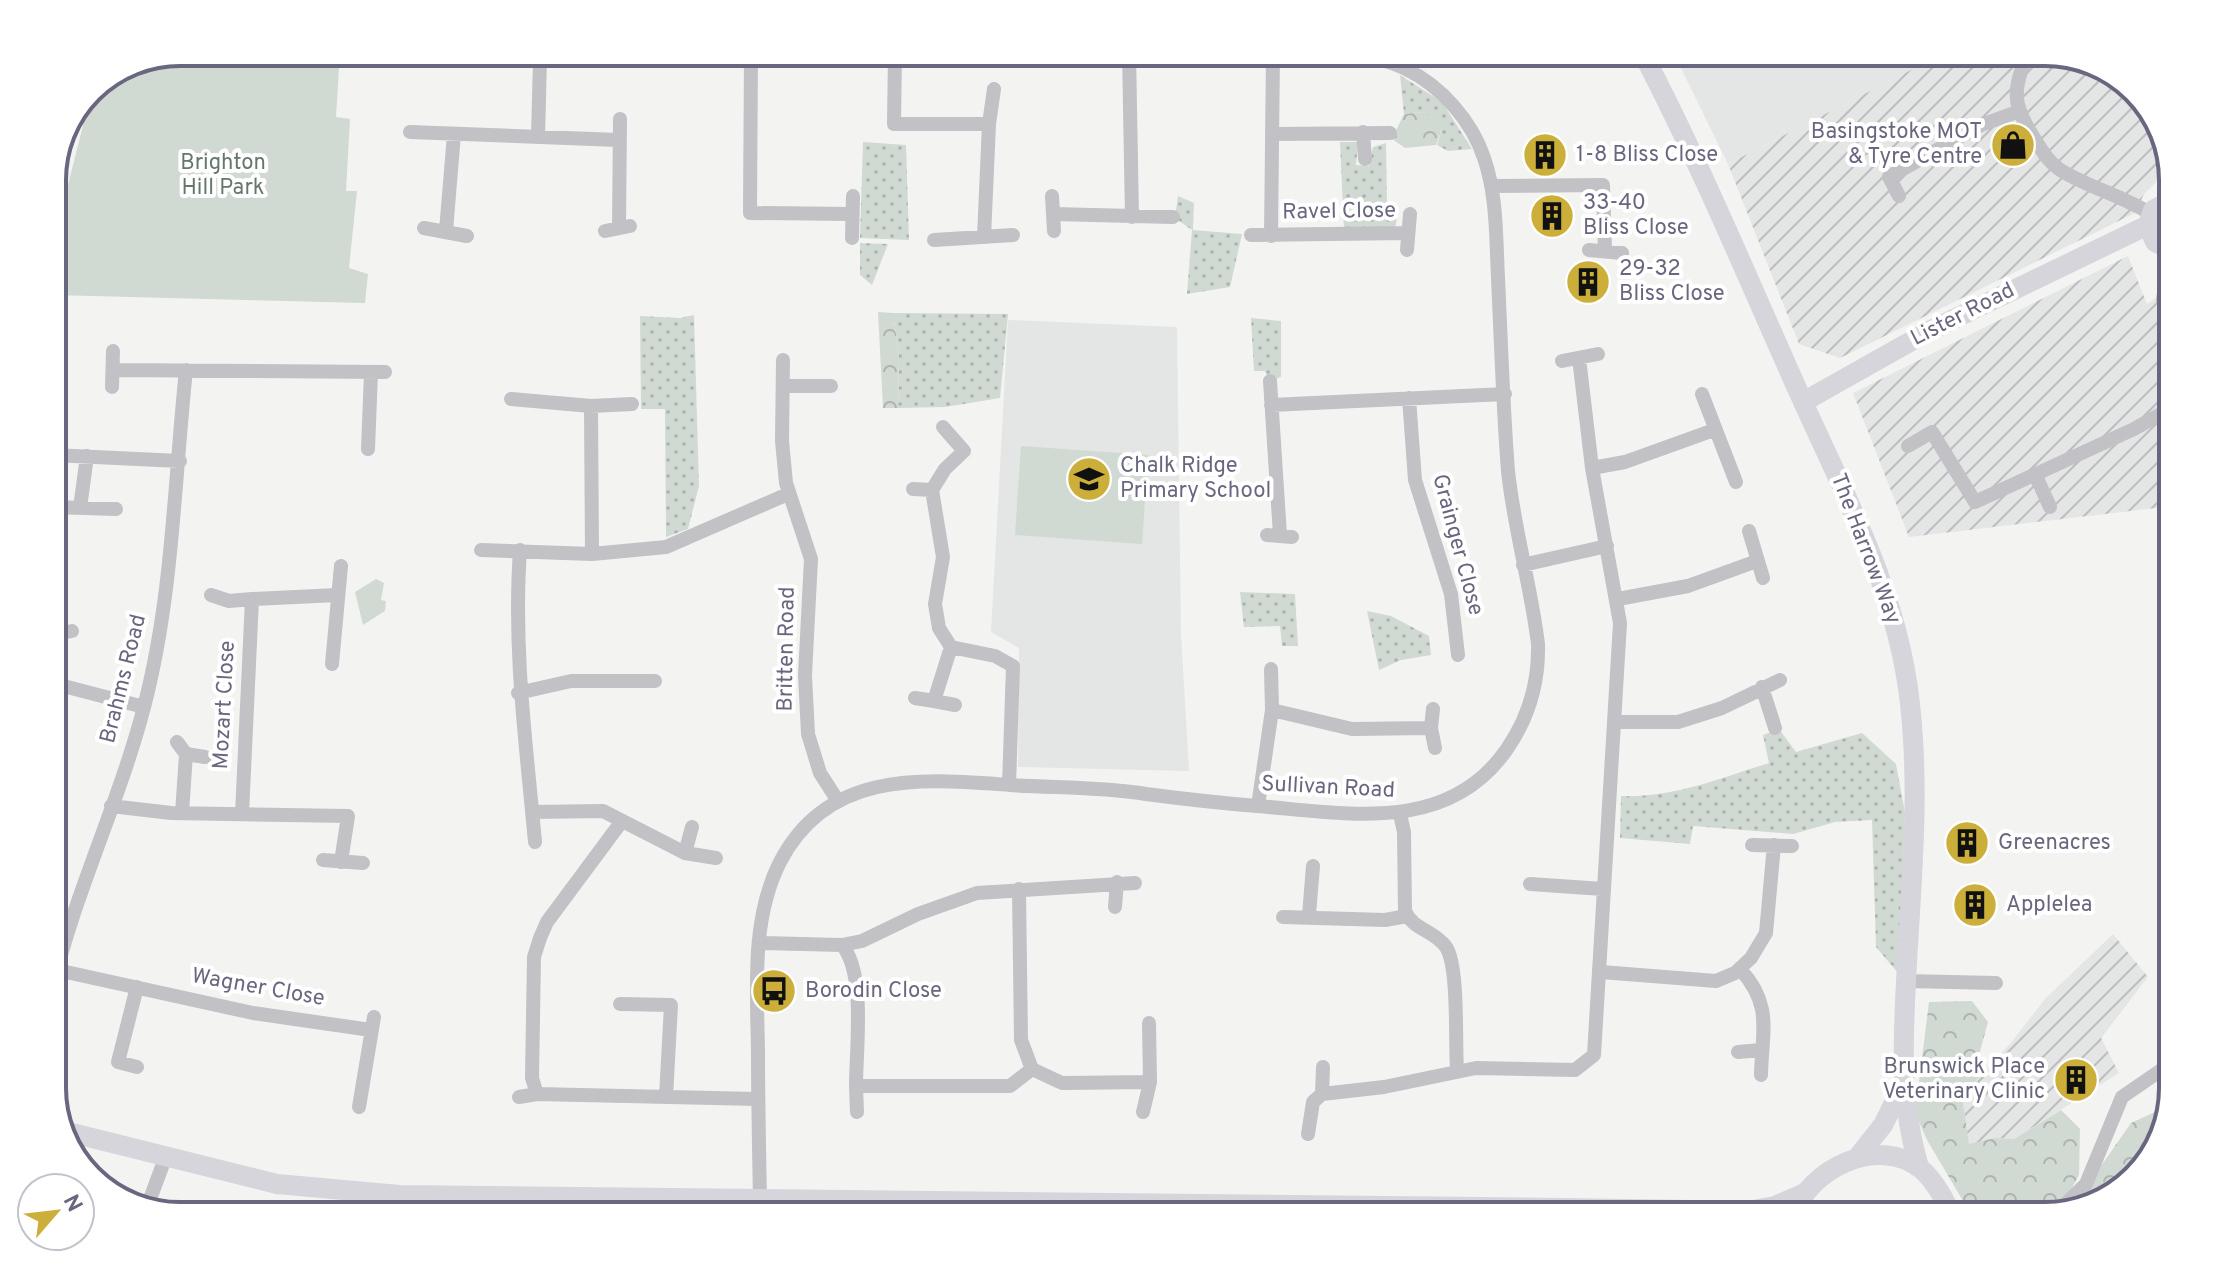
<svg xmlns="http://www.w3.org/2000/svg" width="2225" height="1268" viewBox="0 0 2225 1268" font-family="Overpass,sans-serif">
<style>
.built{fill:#e4e5e5}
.industrial{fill:url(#industrial-furrows)}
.grass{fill:url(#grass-dots)}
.forest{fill:url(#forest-crowns)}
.green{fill:#d1d9d3}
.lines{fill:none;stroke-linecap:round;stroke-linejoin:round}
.street{stroke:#c1c1c6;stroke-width:14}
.secondary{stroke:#d5d5db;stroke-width:20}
.labels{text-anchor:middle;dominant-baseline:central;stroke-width:8;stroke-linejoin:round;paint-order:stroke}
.poi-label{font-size:22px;fill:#68677f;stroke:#fff;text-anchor:start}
.park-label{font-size:22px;fill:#65776c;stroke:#fff}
.street-label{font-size:22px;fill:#68677f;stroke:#fff}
.rim{fill:none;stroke:#68677f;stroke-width:4}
</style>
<defs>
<pattern id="industrial-furrows" width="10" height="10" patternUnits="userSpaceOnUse" patternTransform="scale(2)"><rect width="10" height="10" fill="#e4e5e5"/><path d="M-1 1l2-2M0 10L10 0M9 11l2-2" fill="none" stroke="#bdbdbf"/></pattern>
<pattern id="grass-dots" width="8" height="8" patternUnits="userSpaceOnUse" patternTransform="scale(2)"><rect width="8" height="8" fill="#d1d9d3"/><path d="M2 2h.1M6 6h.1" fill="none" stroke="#adb4b0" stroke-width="1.8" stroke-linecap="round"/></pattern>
<pattern id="forest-crowns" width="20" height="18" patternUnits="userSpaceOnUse" patternTransform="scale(2)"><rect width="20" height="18" fill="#d1d9d3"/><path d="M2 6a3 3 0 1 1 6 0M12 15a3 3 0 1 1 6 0" fill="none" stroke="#adb4b0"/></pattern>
</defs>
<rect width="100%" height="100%" fill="#f3f4f1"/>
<path class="built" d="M1673,52h273l-218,112z
M1008,320l169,7 4,307 8,137 -171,-4 1,-119 -28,-16z"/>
<path class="industrial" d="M1946,52h99l64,17 47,46 17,60 -16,6 -13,13 -9,19 -295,145 -41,-14 -71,-180z
M2128,256l19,48 26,-17v219l-264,31 -56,-144z
M2113,934l35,43 -47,61 18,35 -105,66 -19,-1 -26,7 -7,-48 5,-8 43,-45 35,-45z"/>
<path class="grass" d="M1400,75l42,27 30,47 -24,2 -11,-6 5,-16 -20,-17 -18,2z
M863,142l43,3 3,95 -49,-2z
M1340,142h18l-2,23 13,1 4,-19 13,-4 1,61 11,1 -2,20 -6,5 -46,-1z
M1178,196l16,7 -1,27 49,4 -12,53 -43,7 5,-64 -17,-12z
M860,243l28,1 -16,41 -12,-10z
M893,313l115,1 -8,84 -55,9 -47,1 1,-51z
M694,315l5,171 -11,43 -22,8 -1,-128h-24l-1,-93 40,2z
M1251,318l30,3v56l-11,4 -5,-10h-11z
M1240,592l55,2 3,52h-16l-2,-20 -36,1z
M1367,611l24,5 38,20 2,19 -30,5 -22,10z
M1779,729l17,23 66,-19 34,31 9,49 -6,161 -23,-27 -4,-127 -37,2 -42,12 -100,-8 -3,18 -70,-6 1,-42c53,2 99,-18 148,-33l-6,-28z"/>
<path class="forest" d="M1422,112l15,6 5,11 -6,16 -31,3 -13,-9 12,-25z
M878,312l15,1 6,44 -1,51h-15z
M1972,1001l16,21 -9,33 4,17 -21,25 7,47 26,-6 19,1 47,-29 19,19 -1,46 -10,18 -34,23h-63l-45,-76 -12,-27 14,-111z
M2157,1111l5,20 -10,25 -42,43 -39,10 60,-86z"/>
<path class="green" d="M180,52h160l-4,65 14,2 -4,72h11l-8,77 19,6 -3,29 -313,-8v-47l40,-158 -8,25 -5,-1 11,-25z
M1021,446l127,9 -6,89 -127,-9z
M376,579l8,4 -3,17 5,1 -1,10 -22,14 -8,-33z"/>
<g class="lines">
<path class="street" d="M490,52c35,13 71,4 107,0
M751,52l-1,161 102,1
M895,52l-1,72h95l-5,113
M1129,52l3,165
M2028,52c-15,39 -17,50 6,86 8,13 15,25 28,33 28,17 61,25 89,43
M1409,70l14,-18
M989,124l5,-35
M410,132l208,8
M1363,132l2,27
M1273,134l117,-1
M538,137l2,-78
M1491,186l112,-1 2,66
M1052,196l2,35
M1899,196l-10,-19 92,-52 36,-13
M1053,214l120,3
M424,228l43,8
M619,228l1,-109
M446,231l8,-97
M605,231l25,-5
M1251,235l157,-2
M1271,236l2,-183
M852,238l1,-42
M934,240l79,-5
M2163,248l5,15 -5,37 10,24
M1407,250l3,-36
M1589,250l33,3
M783,360l-1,81 4,42 25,76 -6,116 3,59 12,39 18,28
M1562,361l36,-7
M113,370l272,2
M1270,381l10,154
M784,386h47
M112,387l1,-36
M1702,394l34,88
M1409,398l6,82 36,114 7,61
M511,399l80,7 1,148
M1271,405l234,-11
M591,406l41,-2
M943,427l21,24 -19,18 -13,21 11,67 -8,47 4,24 12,19 44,9 18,10 -4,119
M1908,446l24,-14 43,70 159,-73 39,-22
M368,449l3,-76
M52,455l128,6
M1592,468l33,-6 89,-32
M2035,474l15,33
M913,489l19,1
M52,507l64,2
M80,508l7,-52
M1749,531l14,47
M1267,535l25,2
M481,550l111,4 74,-7 122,-53
M520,550c-7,99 6,193 15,292
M1523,565l84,-19
M211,595l18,6 23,-2
M1618,599l70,-13 69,-25
M52,635l20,-4
M951,647l-17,54 21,4
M332,664l9,-98
M1271,669l1,41
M52,683l92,24
M1762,687l13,41
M518,693l53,-12h84
M915,698l19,3
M1615,722h63l44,-14 58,-28
M1431,728l2,-19
M177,742l9,12 -4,59
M186,754l19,3
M111,806l60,7 177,3 -7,46
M1258,806l14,-96 80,19 79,-1 4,20
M532,812l71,-1 82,42 31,5
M242,814l10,-215 85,-4
M1400,814l4,18 1,79c7,18 30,20 41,36 13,19 9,96 11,123
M622,821l-75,101 -7,16 -6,19 -2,121 5,16 221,5
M1752,845l40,1
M685,853l7,-26
M323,860l40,3
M1530,884l73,5
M1019,889l2,151 11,29 30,14 88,-1 -1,-59
M1115,907l2,-25
M1309,915l4,-49
M1283,917l102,3 22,-4
M759,943l83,2 20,-4 56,-27 59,-21 158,-10
M842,945c24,28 14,104 14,141h154l22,-17
M1740,969c33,36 22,62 21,106
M57,970l196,43 118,17
M1601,972l115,9 19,-8 16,-15 15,-25 8,-88
M1906,981l90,2
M52,989c23,-97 67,-186 92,-282 29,-111 30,-224 42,-337
M620,1004l51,1 -5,92
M1738,1052l24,-2
M137,1067l-19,-5 19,-75
M1323,1067l-1,27 62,-7 92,-19 99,2 19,-15 26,-432 -28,-155 -13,-110
M856,1086l1,26
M519,1097l18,-3
M359,1107l15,-90
M1143,1112l7,-30
M1308,1134l5,-32 9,-8
M760,1200c-1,-50 -2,-100 -2,-149 -1,-63 -7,-132 22,-189 48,-93 143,-83 230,-77 45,3 92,2 136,9 38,5 74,9 111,12 89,7 191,29 250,-57 22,-32 32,-67 31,-105 -7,-58 -24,-115 -30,-173 -5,-64 -7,-129 -10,-193 -2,-40 -1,-83 -14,-120 -12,-37 -43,-72 -78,-89 -48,-24 -131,-16 -185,-17
M147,1207l19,-51
M2056,1213l30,-29 36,-87 51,-35"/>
<path class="secondary" d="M1642,52c58,111 106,227 157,341 45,101 99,198 111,311 9,81 3,161 -2,241 -4,77 -11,148 11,222
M2173,200l-20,10 -5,15 7,17 18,9
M1803,402l128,-72 217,-105
M64,1131l213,53 122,11 1164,13 130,2 56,6
M1857,1158l26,-33 18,-36
M1736,1213l39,-7 30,-13
M1793,1216c16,-48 86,-81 128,-47 14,12 24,31 31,47"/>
</g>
<defs>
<g id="shop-disc" transform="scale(2.3)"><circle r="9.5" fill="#ccaf3a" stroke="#fff"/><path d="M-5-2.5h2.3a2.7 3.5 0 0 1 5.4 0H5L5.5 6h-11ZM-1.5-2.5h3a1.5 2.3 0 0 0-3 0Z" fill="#111"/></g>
<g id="building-disc" transform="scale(2.3)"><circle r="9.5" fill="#ccaf3a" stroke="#fff"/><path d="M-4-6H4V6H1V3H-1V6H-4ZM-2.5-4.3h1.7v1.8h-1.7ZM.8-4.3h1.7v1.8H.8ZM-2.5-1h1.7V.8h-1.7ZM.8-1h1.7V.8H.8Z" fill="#111"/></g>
<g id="school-disc" transform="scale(2.3)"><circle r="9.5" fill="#ccaf3a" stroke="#fff"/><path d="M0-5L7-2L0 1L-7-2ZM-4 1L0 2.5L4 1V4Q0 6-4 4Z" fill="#111"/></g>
<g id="bus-disc" transform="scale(2.3)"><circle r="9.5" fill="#ccaf3a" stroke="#fff"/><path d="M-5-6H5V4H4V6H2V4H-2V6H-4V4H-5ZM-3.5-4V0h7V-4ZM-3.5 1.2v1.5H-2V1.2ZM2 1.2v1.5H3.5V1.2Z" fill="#111"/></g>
</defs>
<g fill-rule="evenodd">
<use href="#shop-disc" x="2013" y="145"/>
<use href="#building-disc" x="1545" y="155"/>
<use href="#building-disc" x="1552" y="216"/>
<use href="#building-disc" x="1588" y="282"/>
<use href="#school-disc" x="1089" y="479"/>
<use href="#building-disc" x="1967" y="843"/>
<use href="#building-disc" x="1975" y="905"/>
<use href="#bus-disc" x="774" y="991"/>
<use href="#building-disc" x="2076" y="1080"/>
</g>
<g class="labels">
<g class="poi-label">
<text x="1982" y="132" text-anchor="end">Basingstoke MOT<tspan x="1982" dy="25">&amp; Tyre Centre</tspan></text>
<text x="1576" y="155">1-8 Bliss Close</text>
<text x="1583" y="203">33-40<tspan x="1583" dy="25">Bliss Close</tspan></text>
<text x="1619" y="269">29-32<tspan x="1619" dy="25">Bliss Close</tspan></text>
<text x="1120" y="466">Chalk Ridge<tspan x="1120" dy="25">Primary School</tspan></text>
<text x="1998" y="843">Greenacres</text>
<text x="2006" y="905">Applelea</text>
<text x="805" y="991">Borodin Close</text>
<text x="2045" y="1067" text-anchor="end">Brunswick Place<tspan x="2045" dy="25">Veterinary Clinic</tspan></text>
</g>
<g class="park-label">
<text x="223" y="163">Brighton<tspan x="223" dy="25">Hill Park</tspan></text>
</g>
<g class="street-label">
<text transform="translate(1339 212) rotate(-1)">Ravel Close</text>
<text transform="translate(1963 315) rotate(-27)">Lister Road</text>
<text transform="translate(1457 545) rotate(75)">Grainger Close</text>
<text transform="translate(1865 549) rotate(69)">The Harrow Way</text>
<text transform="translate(787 649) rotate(-89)">Britten Road</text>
<text transform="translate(124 679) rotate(-76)">Brahms Road</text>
<text transform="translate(225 705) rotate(-87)">Mozart Close</text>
<text transform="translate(1328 788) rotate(3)">Sullivan Road</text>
<text transform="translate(258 988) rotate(10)">Wagner Close</text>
</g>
</g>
<path d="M0 0H2225V1268H0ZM180 66H2045A114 114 0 0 1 2159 180V1088A114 114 0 0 1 2045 1202H180A114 114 0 0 1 66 1088V180A114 114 0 0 1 180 66Z" fill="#fff" fill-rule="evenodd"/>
<path class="rim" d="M180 66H2045A114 114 0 0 1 2159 180V1088A114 114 0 0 1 2045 1202H180A114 114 0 0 1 66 1088V180A114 114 0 0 1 180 66Z"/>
<g transform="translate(56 1212) rotate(62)"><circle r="38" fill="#ffffff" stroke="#c3c2cc" stroke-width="2"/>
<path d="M0-6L14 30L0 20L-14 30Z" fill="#ccaf3a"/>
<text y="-12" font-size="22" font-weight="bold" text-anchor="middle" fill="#68677f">N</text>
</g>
</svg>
